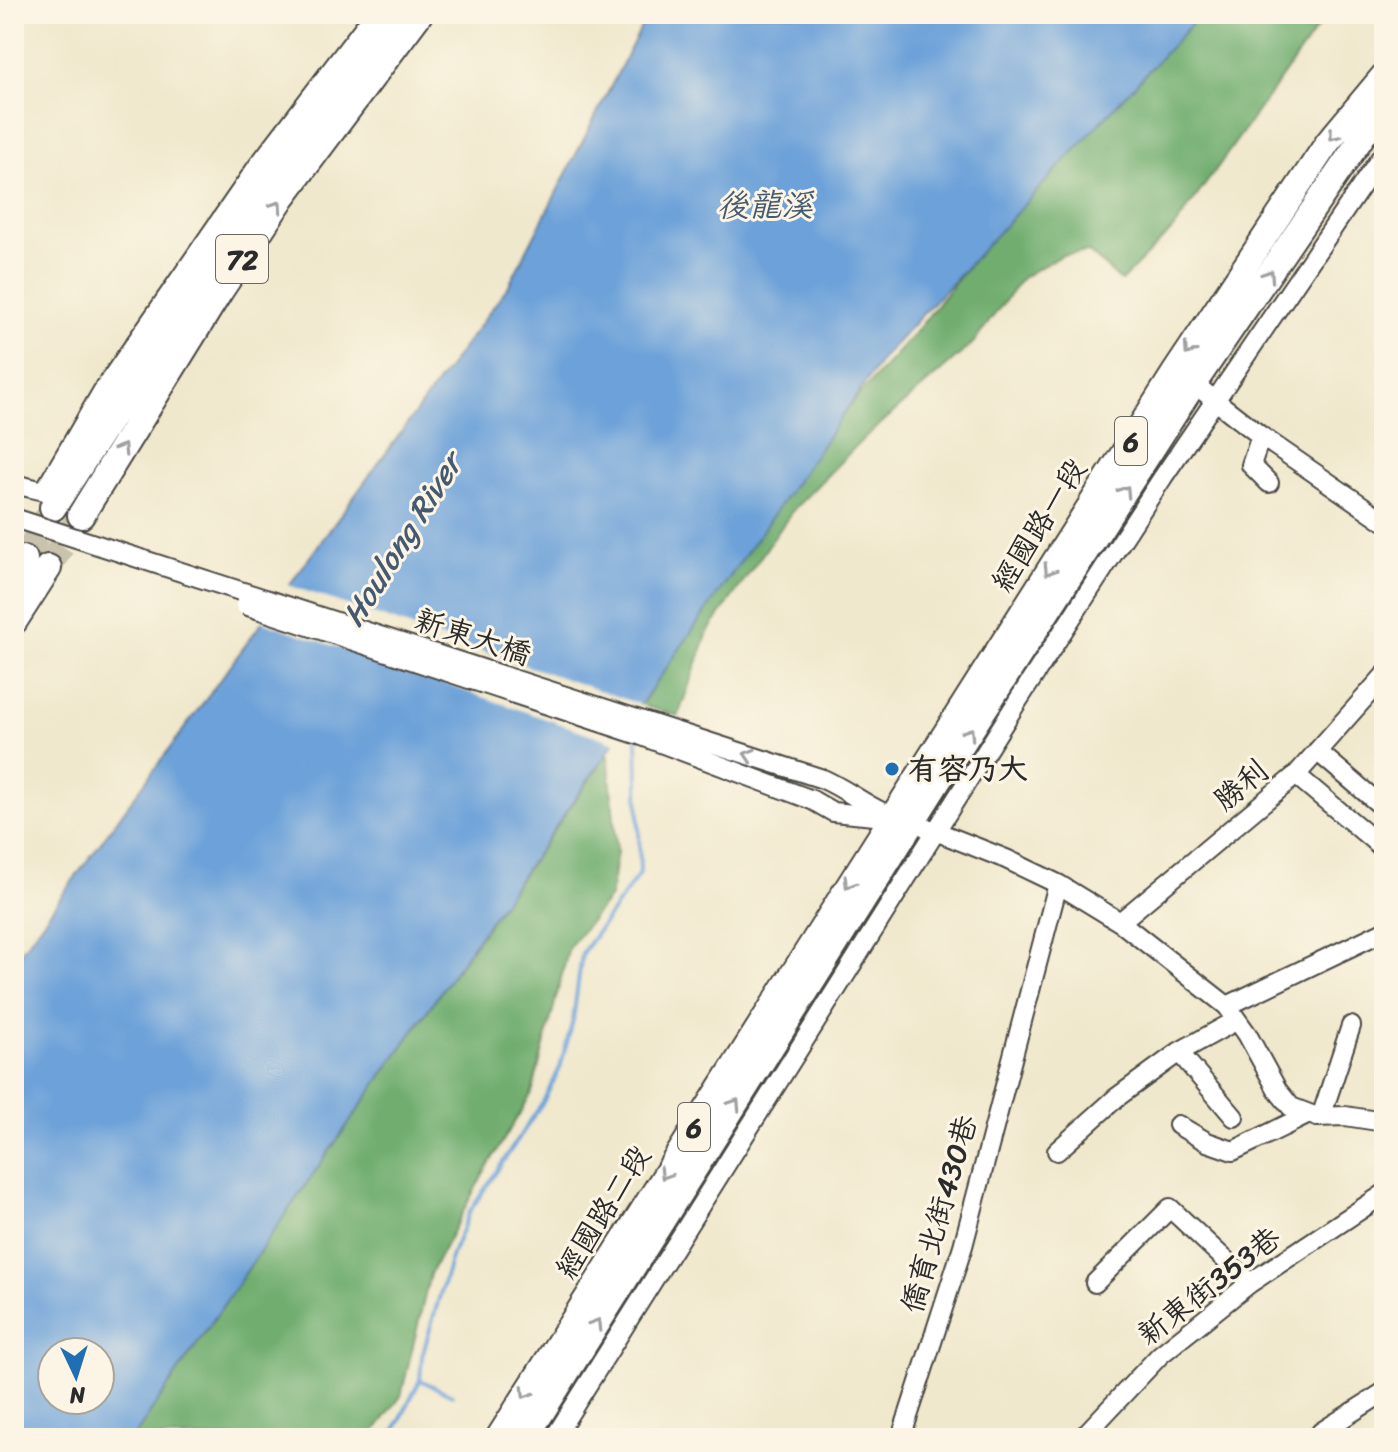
<svg xmlns="http://www.w3.org/2000/svg" width="1398" height="1452" viewBox="0 0 1398 1452" font-family="Sriracha,'LXGW WenKai TC',sans-serif">
<style>
.forest{fill:#70ad6e;stroke:#4e6c4c;stroke-width:2}
.water{fill:#6ca1d9;stroke:#4c6682;stroke-width:2;fill-rule:evenodd}
.pier{fill:#f0e8cc}
.lines{fill:none;stroke-linecap:round;stroke-linejoin:round}
.stream{stroke:#6ca1d9;stroke-width:4}
.highway-tunnel{stroke:#c9c2ac;stroke-width:26;stroke-dasharray:26 13;stroke-linecap:butt}
.minor-casing{stroke:#494743;stroke-width:22}
.major-casing{stroke:#494743;stroke-width:28}
.highway-casing{stroke:#494743;stroke-width:30}
.minor{stroke:#fff;stroke-width:18}
.major{stroke:#fff;stroke-width:24}
.highway{stroke:#fff;stroke-width:26}
.minor-bridge-casing{stroke:#494743;stroke-width:22;stroke-linecap:butt}
.minor-bridge{stroke:#fff;stroke-width:18}
.oneway{stroke:#a0a0a0}
.poi-dot{fill:#1f6fb2;stroke:#fcf5e5;stroke-width:3}
.labels{text-anchor:middle;dominant-baseline:central;stroke-width:6;stroke-linejoin:round;paint-order:stroke}
.shield{fill:#fcf5e5;stroke:#6a6863;stroke-width:2}
.shield-label{font-size:28px;font-weight:bold;fill:#2b2b2b}
.street-label{font-size:30px;fill:#2b2b2b;stroke:#fcf5e5}
.poi-label{font-size:30px;font-weight:bold;fill:#2b2b2b;stroke:#fcf5e5;text-anchor:start}
.water-label{font-size:32px;font-style:italic;fill:#455a71;stroke:#fcf5e5}
</style>
<rect width="100%" height="100%" fill="#fcf5e5"/>
<filter id="ink" filterUnits="userSpaceOnUse"><feTurbulence type="fractalNoise" baseFrequency=".0125" numOctaves="2"/><feDisplacementMap in="SourceGraphic" scale="16" xChannelSelector="R" yChannelSelector="G"/><feConvolveMatrix kernelMatrix="1 2 1 2 8 2 1 2 1" color-interpolation-filters="sRGB"/></filter>
<filter id="wash" filterUnits="userSpaceOnUse"><feTurbulence type="fractalNoise" baseFrequency=".006" numOctaves="4" result="noise"/><feDisplacementMap in="SourceGraphic" scale="32" xChannelSelector="R" yChannelSelector="G"/><feGaussianBlur stdDeviation="1.8" result="paint"/><feColorMatrix in="noise" values="0 0 0 0 0 0 0 0 0 0 0 0 0 0 0 0 0 1.4 0 .05"/><feComposite in="paint" operator="in"/></filter>
<g filter="url(#wash)">
<rect width="100%" height="100%" fill="#f0e8cc"/>
<path class="forest" d="M1149,14h178l-153,214 -53,53 -32,-29 -27,3 -39,22 -50,66 -111,97 -68,69 -86,123 -30,84 -37,-11 172,-259 101,-112 192,-243z
M608,753l9,99 -7,45 -41,50 -37,146 -49,81 -53,100 -29,122 -31,42h-237l151,-222z"/>
<path class="water" d="M648,14h553l-317,342 -600,860 -151,222h-119v-477l495,-676zM52,1352h48v48h-48z"/>
<path class="pier" d="M285,584l360,122 -26,38 -361,-124z"/>
<g class="lines">
<path class="stream" d="M420,1380l32,15
M391,1438l29,-58 2,-24 30,-102 18,-43 73,-109 17,-34 13,-48 9,-67 58,-80 -3,-134"/>
</g>
</g>
<g filter="url(#ink)">
<g class="lines">
<path class="highway-tunnel" d="M24,559l29,-52
M48,568l33,-53"/>
<g class="minor-casing">
<path id="minor" d="M1194,384l67,52 123,85
M1261,436l-10,29 18,18
M14,484l30,7 59,-101 154,-223 117,-153
M1317,751l67,57
M1296,775l88,74
M823,779c27,12 51,33 78,41
M812,800l21,12 52,5
M925,827l81,32 52,25 62,38 107,84 20,28 31,57 13,16 26,10 28,-1 39,6
M1120,922l176,-147 88,-99
M1227,1006l157,-75
M1179,1052l55,65
M1321,1117l30,-91
M1178,1125l29,17 26,9 74,-36
M1057,1151l59,-53 63,-46 58,-32
M1095,1283l75,-75 80,75
M1321,1432l63,-40
M554,1438l465,-739 144,-222 221,-324
M901,1438l62,-192 95,-362
M1082,1438l78,-83 90,-72 134,-89"/>
</g>
<g class="major-casing">
<path id="major" d="M498,1438l676,-1065 154,-231 56,-67
M526,1438l417,-664 251,-390 171,-251 19,-22"/>
</g>
<g class="highway-casing">
<path id="highway" d="M53,507l147,-228 67,-96 126,-169
M81,515l138,-223 63,-95 137,-183
M14,576l10,-17
M14,621l34,-53"/>
</g>
<use href="#minor" class="minor"/>
<use href="#major" class="major"/>
<use href="#highway" class="highway"/>
<g class="minor-bridge-casing">
<path id="minor-bridge" d="M14,518l809,261
M245,605l397,131 170,64"/>
</g>
<use href="#minor-bridge" class="minor-bridge"/>
</g>
<defs><path id="oneway-chevron" d="M-2-3.5L2.5 0L-2 3.5" fill="none" stroke-width="1.6" stroke-linecap="round" stroke-linejoin="round" transform="scale(2)"/></defs>
<g class="oneway">
<use href="#oneway-chevron" transform="translate(1334 135) rotate(129)"/>
<use href="#oneway-chevron" transform="translate(277 206) rotate(-56)"/>
<use href="#oneway-chevron" transform="translate(1269 275) rotate(-56)"/>
<use href="#oneway-chevron" transform="translate(1189 350) rotate(124)"/>
<use href="#oneway-chevron" transform="translate(122 449) rotate(-58)"/>
<use href="#oneway-chevron" transform="translate(1125 491) rotate(-57)"/>
<use href="#oneway-chevron" transform="translate(1049 570) rotate(122)"/>
<use href="#oneway-chevron" transform="translate(969 733) rotate(-57)"/>
<use href="#oneway-chevron" transform="translate(749 755) rotate(-162)"/>
<use href="#oneway-chevron" transform="translate(849 883) rotate(122)"/>
<use href="#oneway-chevron" transform="translate(735 1104) rotate(-57)"/>
<use href="#oneway-chevron" transform="translate(665 1174) rotate(122)"/>
<use href="#oneway-chevron" transform="translate(596 1324) rotate(-58)"/>
<use href="#oneway-chevron" transform="translate(526 1393) rotate(122)"/>
</g>
</g>
<circle class="poi-dot" cx="892" cy="769" r="8"/>
<g class="labels">
<g class="shield">
<rect x="216" y="235" width="52" height="48" rx="6"/>
<rect x="1115" y="417" width="32" height="48" rx="6"/>
<rect x="678" y="1103" width="32" height="48" rx="6"/>
</g>
<g class="shield-label">
<text x="242" y="259">72</text>
<text x="1131" y="441">6</text>
<text x="694" y="1127">6</text>
</g>
<g class="street-label">
<text transform="translate(1039 525) rotate(-58)">經國路一段</text>
<text transform="translate(473 637) rotate(18)">新東大橋</text>
<text transform="translate(1241 785) rotate(-40)">勝利</text>
<text transform="translate(603 1212) rotate(-58)">經國路二段</text>
<text transform="translate(939 1214) rotate(-74)">僑育北街430巷</text>
<text transform="translate(1209 1286) rotate(-38)">新東街353巷</text>
</g>
<g class="poi-label">
<text x="908" y="769">有容乃大</text>
</g>
<g class="water-label">
<text x="765" y="205">後龍溪</text>
<text transform="translate(402 540) rotate(-58)">Houlong River</text>
</g>
</g>
<rect width="1398" height="1452" fill="none" stroke="#fcf5e5" stroke-width="48"/>
<g transform="translate(76 1376) rotate(176)"><circle r="38" fill="#fcf5e5" stroke="#a8a49b" stroke-width="2"/>
<path d="M0-6L14 30L0 20L-14 30Z" fill="#1f6fb2"/>
<text y="-12" font-size="22" font-weight="bold" text-anchor="middle" fill="#2b2b2b">N</text>
</g>
</svg>
